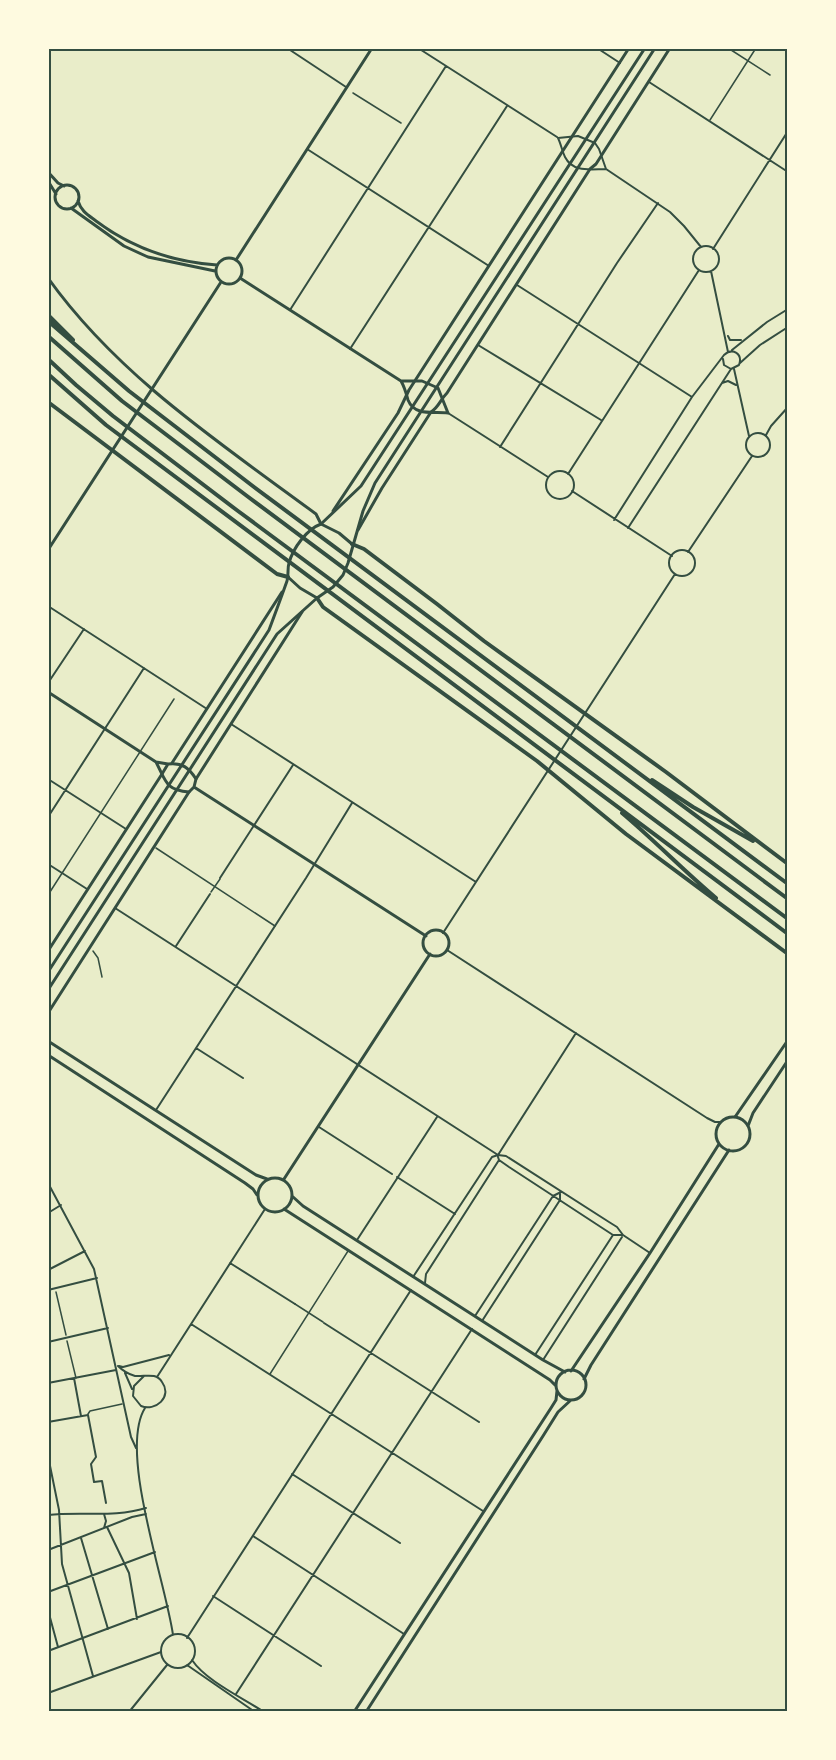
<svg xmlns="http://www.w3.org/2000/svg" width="836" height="1760" viewBox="0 0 836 1760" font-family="Roboto,sans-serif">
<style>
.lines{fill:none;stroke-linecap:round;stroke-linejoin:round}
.pedestrian{stroke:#344e41;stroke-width:1.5}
.minor{stroke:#344e41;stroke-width:2}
.tertiary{stroke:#344e41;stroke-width:3}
.secondary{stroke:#344e41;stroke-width:3}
.primary{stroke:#344e41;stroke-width:3}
.motorway{stroke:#344e41;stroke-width:4}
.neatline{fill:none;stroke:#344e41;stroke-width:2}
</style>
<rect width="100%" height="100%" fill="#e9edc9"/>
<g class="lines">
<path class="pedestrian" d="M728,48l42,27
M353,93l48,30
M710,120l46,-72
M156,848l119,78
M211,892l9,-13
M48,895l126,-196
M93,951l5,7 4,19
M56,1292l10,43
M295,1304l28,18
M67,1341l9,37
M270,1374l78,-123
M88,1414l2,-3 32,-7"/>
<path class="minor" d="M287,48l59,39
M418,48l139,89
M597,48l23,15
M649,82l139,90
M307,149l182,117
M606,169c-15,0 -33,4 -41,-12 -3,-6 -4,-13 -7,-19l20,-2 17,7 4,6 7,20 64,43 14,14 17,21
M693 259a13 13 0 1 1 26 0a13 13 0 1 1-26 0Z
M713,249l75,-118
M711,271l17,81
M517,285l175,112
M290,310l156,-244
M728,336l2,4h11
M478,345l123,75
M350,349l157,-243
M732,350l35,-28 21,-13
M740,363l20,-18 28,-18
M734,369l15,67
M722,383l6,-2 8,4
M448,413l100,64
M746 445a12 12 0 1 1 24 0a12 12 0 1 1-24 0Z
M766,435l5,-9 17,-19
M500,447l117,-184 41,-60
M546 485a14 14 0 1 1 28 0a14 14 0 1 1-28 0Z
M568,474l131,-204
M572,491l100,65
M614,520l78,-123 32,-42c9,-8 19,-1 15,10l-8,4 -7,-4 -1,-6
M628,528l103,-159
M669 563a13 13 0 1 1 26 0a13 13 0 1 1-26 0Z
M688,552l64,-96
M48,606l159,103
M48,683l36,-54
M231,724l245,158
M48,779l78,50
M48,817l96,-149
M48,864l39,25
M220,878l73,-113
M115,908l383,247 8,1 103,66 8,5 6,8 27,18
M443,933l232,-359
M176,946l34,-52
M447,950l260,168 8,4h6
M196,1048l47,30
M156,1110l150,-232 46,-75
M319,1127l73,47
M498,1157l1,3 10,7 104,68h10
M397,1177l58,37
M48,1183l46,86 37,168 5,11
M48,1213l13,-8
M357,1240l80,-123
M230,1263l65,41
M48,1270l37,-19
M413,1277l79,-120 6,-2 78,-122
M425,1283l1,-9 73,-114
M48,1290l49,-12
M475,1316l78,-120 8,-4
M482,1321l78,-121v-6
M324,1323l155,99
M191,1324l292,187
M48,1342l60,-14
M535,1355l78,-120
M543,1360l79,-123
M118,1366c5,5 10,8 17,10 10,1 21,-4 27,6 11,15 -7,30 -21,24l-8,-10 1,-10 10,-10
M119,1366l4,1 46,-12
M125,1373l7,16
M157,1377l108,-168
M74,1378l7,38
M48,1383l68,-13
M145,1408c-27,43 21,175 28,227
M48,1422l40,-7 8,42 -5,7 3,18 8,-1 4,22
M48,1456l11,54 3,54 31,112
M292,1474l108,69
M48,1515c33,-4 66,3 98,-7
M107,1527l22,46 8,46
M104,1528l2,-7 -2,-7
M253,1536l151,98
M81,1538l27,91
M48,1550l84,-33 14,-3
M48,1592l107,-40
M213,1596l108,70
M48,1610l10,37
M161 1651a17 17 0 1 1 34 0a17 17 0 1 1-34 0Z
M187,1638l224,-348
M48,1651l120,-45
M192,1660c14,21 51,38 72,52
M187,1665l68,47
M48,1693l113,-41
M236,1694l236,-365
M129,1712l38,-47"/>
<path class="tertiary" d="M48,278c70,98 172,165 268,236l5,10
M333,511l65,-98 11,-23 220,-342
M358,530l24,-42 49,-76c8,-5 9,-12 16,-19l143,-224 6,-5 74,-116
M172,763l110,-171
M196,779l106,-167
M48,951l114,-177
M48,1013l141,-221"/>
<path class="secondary" d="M48,172l10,11 6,3
M48,181l8,13
M55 197a12 12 0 1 1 24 0a12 12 0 1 1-24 0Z
M78,201c3,10 10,14 18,20 36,27 76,41 121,44
M71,208l53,38 24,11 67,14
M216 271a13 13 0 1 1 26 0a13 13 0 1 1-26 0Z
M236,260l136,-212
M240,278l161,103h21l16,7 10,25c-14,-2 -33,4 -40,-13 -2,-7 -3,-12 -7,-19
M48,550l173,-268
M48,692l108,70 12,2
M156,762c10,19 9,28 33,30l5,-5 2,-8c-7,-11 -14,-17 -28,-15l-6,10
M194,787l232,149
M423 943a13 13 0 1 1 26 0a13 13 0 1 1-26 0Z
M284,1179l146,-225"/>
<path class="primary" d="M321,524l18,9 13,11
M288,577l12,11 17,10
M48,972l221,-342c6,-16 12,-32 18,-49 2,-6 0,-12 2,-18 4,-15 18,-34 32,-39l40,-38 284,-438
M48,990l229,-356 40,-36 16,-11 10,-12 5,-12 15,-52 12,-28 280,-435
M48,1041l208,134 11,4
M48,1055l197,128 8,6 4,6
M735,1117l53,-77
M716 1134a17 17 0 1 1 34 0a17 17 0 1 1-34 0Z
M748,1126l5,-13 35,-53
M258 1195a17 17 0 1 1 34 0a17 17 0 1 1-34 0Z
M292,1196l11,10 240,154 22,12
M284,1209l266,171 6,6
M556 1385a15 15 0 1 1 30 0a15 15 0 1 1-30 0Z
M571,1371l79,-118 69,-109
M584,1379l7,-14 138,-215
M354,1712l197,-304 5,-8 1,-9
M366,1712l177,-276 15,-24 13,-12"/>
<path class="motorway" d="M48,315l25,25
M48,321l81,70 125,96 534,397
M48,336l74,65 125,95 541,403
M48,359l28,26 37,31 125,95 550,408
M48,374l58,51 682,509
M48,402l229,172 11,3
M352,544l12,5 73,55 47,37 182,131 122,92
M317,598l6,9 214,154 89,73 162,120
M652,780l41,27 60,34
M622,813c32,27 62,58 94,85"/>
</g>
<rect width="836" height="1760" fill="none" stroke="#fefae0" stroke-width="99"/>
<rect x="50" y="50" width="736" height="1660" class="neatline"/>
</svg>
